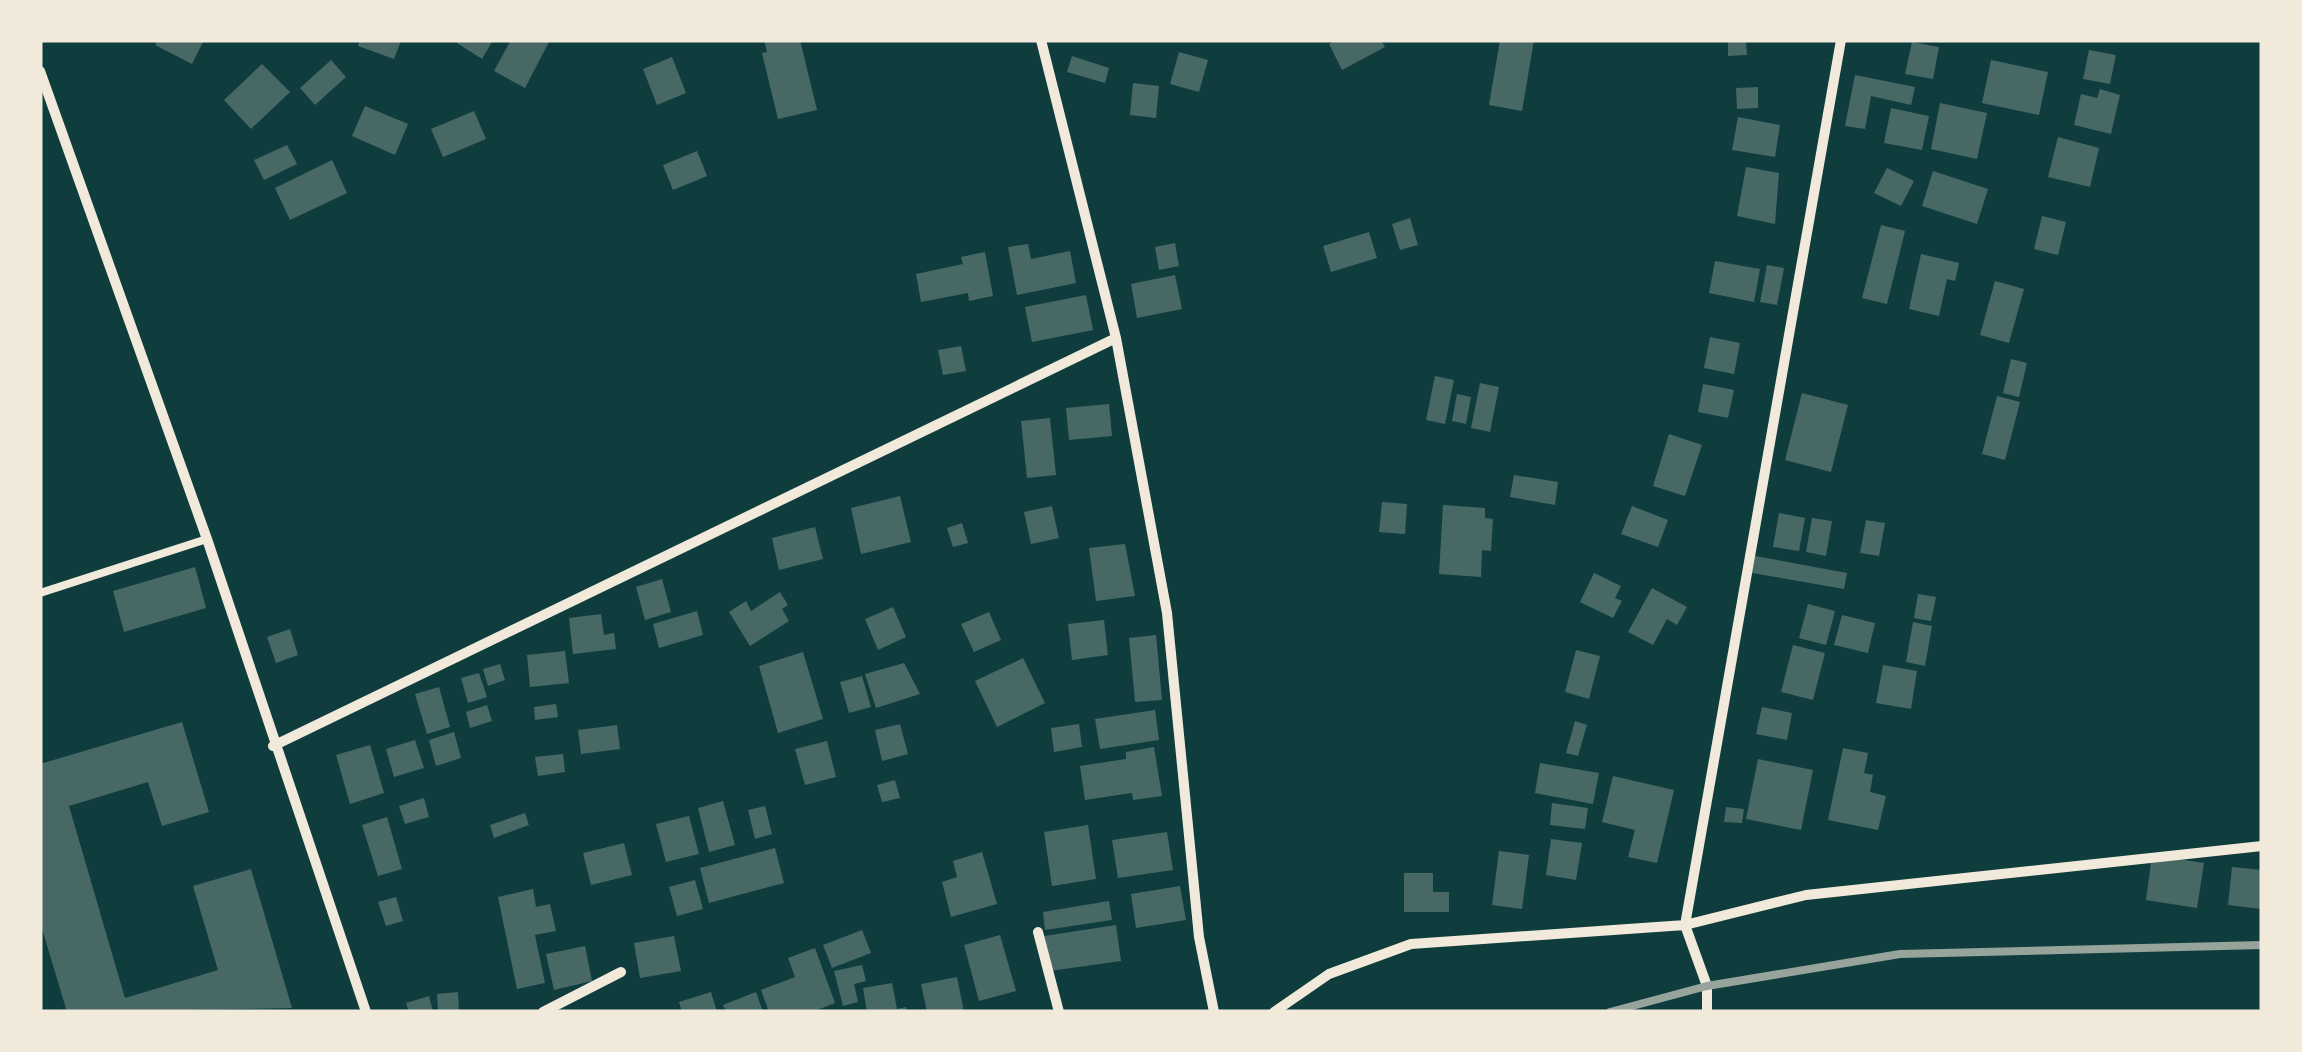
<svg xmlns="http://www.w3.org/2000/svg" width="2302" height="1052" viewBox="0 0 2302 1052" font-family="'IBM Plex Sans',sans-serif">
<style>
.building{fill:#486865}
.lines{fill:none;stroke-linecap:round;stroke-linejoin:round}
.service{stroke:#f1e9da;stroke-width:8}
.minor{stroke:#f1e9da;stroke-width:10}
.rail{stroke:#97a49c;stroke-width:8}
</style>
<rect width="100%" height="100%" fill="#0f3d3e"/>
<path class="building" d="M158,40h46l-12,24 -37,-19z
M360,40h37l4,1 -7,18 -36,-13z
M459,40h34l-11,19 -25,-16z
M511,40h39l-25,48 -31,-17z
M764,40h36l17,70 -39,9 -16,-66 5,-1z
M1337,40h44l4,7 -43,23 -13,-26z
M1500,40h34l-12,71 -33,-6z
M1746,41l1,14 -19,1v-14z
M1912,42l27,5 -6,32 -28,-5z
M2089,50l27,5 -6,29 -27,-5z
M1179,52l29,8 -9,32 -29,-8z
M1072,56l37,12 -4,15 -38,-11z
M672,57l14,36 -29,12 -14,-36z
M331,60l15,17 -31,28 -15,-17z
M1991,60l57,12 -9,43 -57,-12z
M262,64l28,28 -39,37 -27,-29z
M1855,75l60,12 -4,18 -40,-9 -6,33 -20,-3z
M1133,83l26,3 -3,32 -26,-3z
M1758,87v21l-21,1 -1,-21z
M2100,89l20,6 -9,39 -37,-9 7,-31 16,4z
M1940,103l47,10 -10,46 -46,-10z
M365,106l43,18 -13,31 -43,-19z
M1891,108l38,8 -7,34 -38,-7z
M474,111l12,28 -43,18 -12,-28z
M1738,117l42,8 -5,32 -43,-7z
M2058,137l41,11 -9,39 -42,-10z
M287,145l10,19 -33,16 -10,-20z
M697,151l10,25 -34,14 -10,-25z
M332,160l15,33 -57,27 -15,-32z
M1746,167l33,6 -4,51 -38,-8z
M1887,168l27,13 -13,25 -27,-13z
M1933,171l55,18 -11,35 -55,-18z
M2042,216l24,6 -8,33 -24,-6z
M1410,218l8,27 -18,5 -8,-26z
M1881,225l24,6 -18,73 -25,-6z
M1369,232l8,26 -46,14 -8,-26z
M1175,243l4,23 -20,4 -4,-23z
M1028,244l3,15 39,-8 6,32 -59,12 -9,-48z
M985,252l8,44 -24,5 -1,-8 -47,9 -5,-28 47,-10 -2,-7z
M1921,254l38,9 -4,18 -8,-2 -8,37 -30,-7z
M1715,261l45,8 -6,33 -45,-9z
M1767,265l17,3 -7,37 -17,-3z
M1175,275l7,34 -45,9 -6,-34z
M1995,281l29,8 -15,54 -29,-8z
M1086,295l7,35 -61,12 -7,-35z
M1710,337l30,6 -6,31 -30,-6z
M961,346l5,25 -23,4 -5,-25z
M2011,359l16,4 -8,34 -16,-4z
M1435,376l19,4 -9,44 -19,-4z
M1480,383l19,4 -9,45 -19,-4z
M1703,384l31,6 -6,28 -30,-6z
M1802,393l46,12 -17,67 -46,-12z
M1457,394l14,3 -5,27 -14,-3z
M1997,396l23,6 -15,58 -23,-6z
M1109,404l3,32 -43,4 -3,-32z
M1050,418l6,57 -29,3 -6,-57z
M1669,434l33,11 -17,51 -32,-10z
M1514,475l44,7 -3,23 -45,-8z
M900,496l11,46 -50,12 -10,-46z
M1382,502l25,2 -2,30 -26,-2z
M1443,505l42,3v10l8,1 -2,32 -9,-1 -1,27 -42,-3z
M1052,506l7,32 -28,6 -7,-32z
M1632,506l36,14 -10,27 -37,-13z
M1779,513l26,5 -6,33 -26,-4z
M1812,518l20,3 -6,35 -20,-4z
M1866,520l19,3 -6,33 -19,-3z
M962,523l6,20 -15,4 -6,-19z
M815,527l8,32 -44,11 -7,-32z
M1125,544l10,52 -39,5 -7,-53z
M1755,556l92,17 -3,16 -92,-16z
M195,567l11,41 -82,24 -11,-41z
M1594,573l27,13 -6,12 7,3 -9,17 -33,-16z
M662,579l9,33 -26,8 -9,-33z
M1652,588l35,19 -10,18 -10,-6 -14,26 -25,-13z
M780,592l8,13 -6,4 7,12 -39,25 -21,-34 17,-11 5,10z
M1918,594l18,3 -5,24 -17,-3z
M1808,604l27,7 -9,34 -27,-7z
M893,607l13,30 -28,13 -13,-31z
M697,611l6,24 -44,13 -6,-24z
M989,612l12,28 -27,12 -13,-28z
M601,614l3,21 10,-2 2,16 -43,5 -4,-36z
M1842,615l33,8 -7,30 -34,-8z
M1104,620l4,35 -36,5 -4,-36z
M1913,622l19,4 -7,40 -19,-4z
M290,629l8,26 -22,8 -9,-26z
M1156,635l6,65 -27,2 -6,-64z
M1793,645l32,8 -12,47 -32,-8z
M1576,650l24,6 -11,43 -24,-7z
M565,651l4,32 -39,4 -3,-32z
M803,652l20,67 -45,14 -19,-67z
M1023,658l22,45 -48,24 -22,-46z
M904,663l16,31 -44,14 -11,-34z
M500,664l5,16 -17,6 -5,-17z
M1883,665l34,6 -6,38 -35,-6z
M479,673l8,24 -19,6 -7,-25z
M862,676l9,31 -22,6 -9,-31z
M439,687l11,40 -23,7 -12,-40z
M556,704l2,13 -23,3 -1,-13z
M487,705l5,16 -22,7 -4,-16z
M1762,707l30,6 -5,27 -31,-6z
M1155,710l4,30 -59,9 -5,-30z
M1575,721l12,4 -9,31 -12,-3z
M182,722l27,90 -47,14 -14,-44 -79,24 56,192 93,-28 -25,-84 58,-17 41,139 -225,4 -27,-90v-158z
M900,724l8,30 -26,7 -7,-31z
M1079,724l3,23 -28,5 -3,-24z
M617,725l3,24 -39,5 -3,-24z
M454,732l7,26 -25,8 -7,-26z
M415,740l9,28 -30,9 -8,-28z
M827,741l9,36 -31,8 -10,-36z
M370,745l14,48 -34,11 -14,-49z
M1154,747l8,49 -29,4 -1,-7 -47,7 -5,-34 46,-7v-7z
M1843,748l25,5 -4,20 9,2 -3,17 16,4 -8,34 -50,-10z
M563,754l2,18 -27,4 -3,-19z
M1758,759l55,11 -12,60 -55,-11z
M1540,763l59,10 -6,31 -58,-11z
M1613,776l61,14 -17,73 -29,-6 7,-27 -33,-8z
M895,780l5,18 -18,4 -5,-17z
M424,798l5,19 -24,7 -6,-18z
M723,801l12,44 -26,7 -11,-44z
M1552,803l36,5 -3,21 -35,-4z
M765,806l7,28 -17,5 -7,-29z
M1726,807l18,2 -2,14 -18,-1z
M525,813l4,12 -35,13 -4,-13z
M689,816l10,38 -33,8 -10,-38z
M387,817l15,52 -24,7 -16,-51z
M1088,825l8,54 -44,7 -8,-54z
M1167,832l6,38 -55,8 -6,-38z
M1551,839l31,4 -6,37 -30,-5z
M624,843l8,32 -41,10 -8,-32z
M775,848l9,35 -75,20 -9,-35z
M1499,851l30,4 -7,54 -30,-4z
M982,852l15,52 -46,13 -9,-35 15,-5 -4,-16z
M2152,855l52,8 -7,45 -51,-8z
M2232,867l30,3v39l-34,-4z
M1404,873h29v19h16v20h-45z
M695,880l8,29 -26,7 -8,-29z
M1180,886l6,34 -50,8 -5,-34z
M533,889l3,18 14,-3 6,27 -21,4 10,48 -28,6 -19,-92z
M396,897l7,24 -17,5 -8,-24z
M1109,901l3,19 -67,10 -2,-18z
M1116,925l5,36 -71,10 -6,-35z
M862,930l9,23 -39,15 -9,-23z
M1000,935l16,56 -37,10 -15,-56z
M674,936l7,35 -41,7 -6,-35z
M585,946l7,35 -38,9 -8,-36z
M815,948l20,55 -23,9h-43l-8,-22 34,-13 -7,-19z
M862,965l4,16 -12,3 4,18 -15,4 -9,-35z
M957,977l7,35h-37l-6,-28z
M892,983l5,26 9,-2 1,5h-40l-4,-24z
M458,992l1,20h-21l-1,-18z
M711,992l6,20h-35l-3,-10z
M756,992l7,20h-37l-3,-7z
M429,996l4,16h-24l-3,-9z"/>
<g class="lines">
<path class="service" d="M40,593l167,-54"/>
<path class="minor" d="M1041,40l75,298
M40,71l167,468 159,473
M273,746l843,-408 51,275 32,324 15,75
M1038,932l21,80
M543,1012l78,-40
M1274,1012l55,-38 82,-30 274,-19 121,-30 456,-49
M1707,1012v-26l-22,-61 156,-885"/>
<path class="rail" d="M1610,1012l97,-26 193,-32 362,-9"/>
</g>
<rect width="2302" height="1052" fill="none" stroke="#f1e9da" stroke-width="85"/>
</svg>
